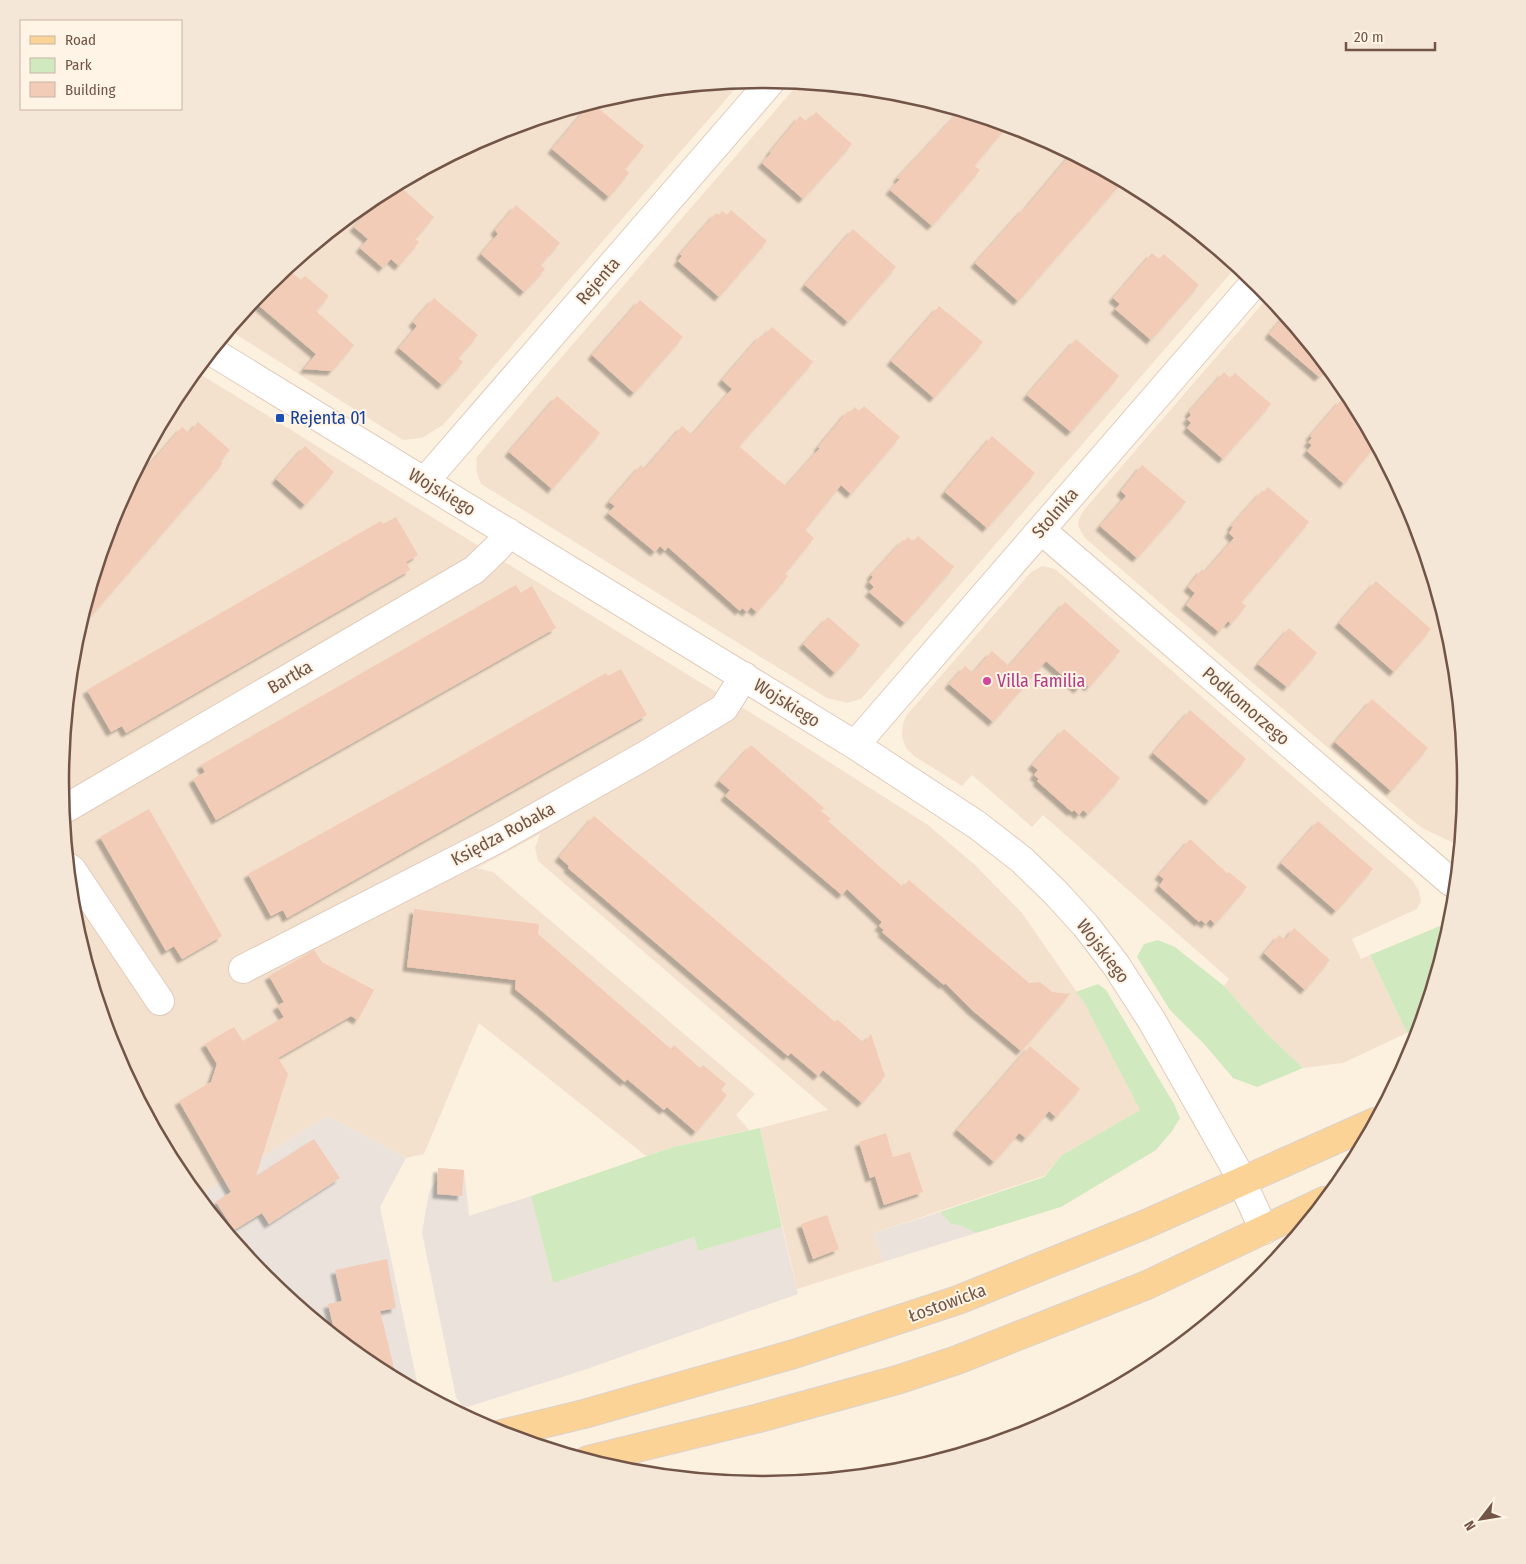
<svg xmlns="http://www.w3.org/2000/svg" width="1526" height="1564" viewBox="0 0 1526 1564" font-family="'Fira Sans Condensed',sans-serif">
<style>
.residential{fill:#f4e1cd}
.industrial{fill:#eae2db}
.green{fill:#d1e9be}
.building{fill:#f2ccb6;filter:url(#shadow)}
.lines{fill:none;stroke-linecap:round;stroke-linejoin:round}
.minor-casing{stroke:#e0cbbb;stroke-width:30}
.major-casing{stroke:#dad3cf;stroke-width:30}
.minor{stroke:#fff;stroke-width:28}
.major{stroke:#fcd396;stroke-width:28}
.transit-dot{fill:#1a4fb4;stroke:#fff4e5;stroke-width:2}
.hotel-dot{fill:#d1479c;stroke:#fff4e5;stroke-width:2}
.labels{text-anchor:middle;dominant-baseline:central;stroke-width:4;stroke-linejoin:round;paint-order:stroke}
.street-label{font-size:18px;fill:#725547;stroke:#fff4e5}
.transit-label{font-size:18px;fill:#164399;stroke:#fff4e5;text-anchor:start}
.hotel-label{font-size:18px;fill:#b23c85;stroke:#fff4e5;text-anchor:start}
.rim{fill:none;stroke:#725547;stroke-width:2.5}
</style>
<defs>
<filter id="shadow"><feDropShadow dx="-4.5" dy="4.5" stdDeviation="1" flood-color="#0004"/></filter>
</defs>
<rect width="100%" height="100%" fill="#fcf0df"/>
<path class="residential" d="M742,81l-299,344 -21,13 -19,2 -174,-110 37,-45 107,-88 121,-65 132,-40z
M799,83l101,10 132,40 122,65 83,68 -376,433 -14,4 -20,-5 -346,-214 -4,-11 -1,-15 77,-91z
M1269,296l79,96 65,121 40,132 13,137 -6,64 -38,-18 -15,-12 -322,-278 -7,-12 1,-7 4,-8z
M195,371l503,310 73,44 157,100 46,39 48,49 61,88 57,109 -78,45 -18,21 -170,57 9,29 -86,27 -37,-161 68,-18 -290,-249 -3,-13 5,-14 -63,34 16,4 262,222 -19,21 13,15 -76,17 -27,9 -167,-133 -55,131 -18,4 -78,-42 -130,80 -20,-24 -65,-121 -40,-132 -13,-137 14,-137 40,-132 65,-122z
M1042,566l13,3 358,312 6,10 2,10 -4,8 -65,30 9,20 9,-4 37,78 -64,30 -40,5 -38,-36 -41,-46 5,-7 -186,-164 -11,12 -60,-52 -10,11 -48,-30 -8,-8 -4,-12 1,-12 3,-8 125,-144z"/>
<path class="industrial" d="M328,1116l78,42 -26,49 39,184 -47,-25 -106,-87 -68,-83z
M439,1168l25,2 5,46 62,-20 22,87 141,-46 4,14 84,-24 16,67 -217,77 -117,37 -8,-11 -34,-164 7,-41 9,-14z
M940,1212l11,12 11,2 14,7 -93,29 -9,-29z"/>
<path class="green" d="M1452,921l-32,106 -13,6 -37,-78z
M1158,940l17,7 49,39 41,46 38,36 -46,19 -24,-9 -28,-33 -35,-35 -33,-53 7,-13z
M1098,984l8,6 68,114 6,14 -8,13 -16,19 -95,57 -85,26 -14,-7 -11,-2 -11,-12 104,-35 18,-22 78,-45 -57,-109 -7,-9z
M760,1128l22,99 -84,24 -4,-14 -141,46 -22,-87 142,-49z"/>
<path class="building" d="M591,103h1l52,43 -19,23 4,4 -20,24 -57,-48z
M960,111l48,14 -34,41 6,4 -48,56 -42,-36 10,-11 -3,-1z
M816,112l36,32 -49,55 -41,-36 9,-10 -1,-1 30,-36 7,6z
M1071,154l52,27 -105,120 -43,-38 49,-55 1,1z
M397,184l37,33 -19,22 4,3 -20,24 -8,-7 -8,9 -23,-20 8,-9 -14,-12 19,-22 -4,-4z
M516,205l44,38 -20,22 5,4 -21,23 -43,-38 17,-20 -3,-4z
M731,210l36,31 -48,56 -41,-36 4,-5 -2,-2 36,-41 3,2 3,-4 5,4z
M853,229l43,38 -48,55 -43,-37z
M1152,253l7,6 5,-5 35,31 -48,55 -36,-31 5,-5 -7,-6z
M287,269l14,11 4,-4 24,20 -13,15 38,34 -22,26 -28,-2 12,-15 -59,-50z
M434,298l44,37 -20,23 5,4 -21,23 -43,-37 18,-22 -4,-4z
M640,300l43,37 -49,56 -42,-38z
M939,306l44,36 -49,56 -43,-37z
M1285,315l43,53 -9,9 -50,-43z
M772,327l41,35 -74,84 38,33 9,7 34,-38 -2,-1 30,-36 2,1 5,-5 4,4 5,-5 36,31 -49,57 -10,-9 -36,45 9,8 -29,36 3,2 -31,36 -6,-5 -4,5 -5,-4 -2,3 -72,-64 -3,4 -5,-5 -5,6 -47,-39 7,-7 -6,-4 32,-37 4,4 37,-43 10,9 40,-46 -10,-9 39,-45 2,2z
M1076,339l43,37 -48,56 -44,-37z
M1224,372l6,6 5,-5 36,31 -48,55 -36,-31 4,-5 -4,-4 4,-4 -2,-3z
M1349,395l27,50 -32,39 -37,-33 5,-6 -4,-3 4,-4 -2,-2 31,-36 3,2z
M557,396l43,37 -48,56 -43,-37z
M198,422l32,28 -10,11 3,2 -145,168 36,-118 9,-18 59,-68 7,6z
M992,436l43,37 -48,55 -42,-36z
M305,446l29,26 -29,33 -29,-26z
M1142,465l44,37 -49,56 -37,-32 26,-30 -5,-5z
M1268,487l41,35 -68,80 5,4 -15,18 -3,-3 -9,11 -33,-27 9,-12 -7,-6 14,-18 3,3 29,-34 -5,-5 4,-6 -2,-1 31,-35 2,1z
M396,517l22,38 -12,7 4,8 -284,163 -4,-7 -11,6 -24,-42 294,-169 2,3z
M918,536l36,31 -49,56 -36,-31 5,-5 -5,-5 4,-5 -2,-2 32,-35 2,1 3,-4 5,5z
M1376,581l55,48 -37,43 -55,-49z
M516,585l5,8 11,-7 24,42 -340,192 -23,-41 12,-7 -4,-7z
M1065,602l55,49 -31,36 -5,-5 -6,7 -32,-28 -53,61 -44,-38 16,-18 8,7 19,-22 17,15z
M828,617l32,28 -25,28 -32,-29z
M1289,628l28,25 -30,34 -29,-23z
M621,669l26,46 -360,203 -4,-8 -12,6 -23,-42 178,-98 180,-103 2,3z
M1372,699l56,49 -37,43 -56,-49z
M1190,710l56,49 -37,42 -56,-48z
M1064,729l56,49 -32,36 -5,-4 -4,5 -5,-5 -2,2 -35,-31 2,-2 -5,-4 4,-5 -6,-5z
M751,745l73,63 -3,3 10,8 -3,2 75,66 6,-7 120,103 11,-1 12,10 18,2 -49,57 -49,-41 -27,-27 -1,2 -62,-53 2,-2 -5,-4 3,-4 -35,-33 -5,6 -117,-99 5,-6 -11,-9z
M149,809l73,127 -40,23 -8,-13 -8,5 -66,-114z
M594,816l241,206 2,-3 27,24 7,-9 14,42 -23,27 -39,-33 -5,6 -27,-23 -3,3 -220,-188 1,-2 -10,-9z
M1318,821l55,48 -37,42 -55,-48z
M1190,839l37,34 2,-1 18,15 -32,37 -5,-5 -4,5 -5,-4 -2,2 -40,-36 5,-7 -5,-4z
M414,909l125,15 -1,10 133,115 3,-4 26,23 3,-3 23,19 -5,6 6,5 -31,37 -29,-25 -3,3 -37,-31 -2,3 -82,-70 -28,-23 1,-9 -109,-13z
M1294,928l36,32 -25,30 -41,-37 15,-18 6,5z
M314,950l8,12 52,28 -16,30 -7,-4 -73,42 10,16 -32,102 58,-37 26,39 -71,46 -7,-11 -28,17 -18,-28 15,-10 -52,-91 32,-19 6,-18 -12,-20 29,-17 9,14 41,-24 -7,-11 7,-4 -15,-26z
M1030,1046l50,43 -24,28 -7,-6 -23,27 -7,-5 -25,29 -37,-32z
M886,1133l7,24 17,-5 13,40 -39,13 -9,-29 -5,2 -11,-36z
M438,1168l26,2 -2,26 -25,-2z
M827,1215l12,34 -26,10 -12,-35z
M387,1259l9,49 -16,3 17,69 -25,-14 -36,-29 -8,-33 14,-3 -7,-31z"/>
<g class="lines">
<g class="minor-casing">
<path id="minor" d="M211,351l644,394 122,80 45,35 34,33 30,33 30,39 36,56 84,148 28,61
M425,481l347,-401
M1041,530l410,352 5,1
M855,745l401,-464
M63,810l411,-240 24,-23 10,-15
M68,867l4,3 88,131
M243,969l258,-132 143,-81 80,-48 20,-32"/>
</g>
<g class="major-casing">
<path id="major" d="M501,1434l83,-20 210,-60 164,-54 188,-76 229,-102
M588,1460l171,-42 138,-38 60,-20 190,-75 177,-84"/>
</g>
<use href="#minor" class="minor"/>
<use href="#major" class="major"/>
</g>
<rect class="transit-dot" x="275" y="413" width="10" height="10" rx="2.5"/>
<circle class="hotel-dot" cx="987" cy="681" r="5"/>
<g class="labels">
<g class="street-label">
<text transform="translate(598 281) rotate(-49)">Rejenta</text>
<text transform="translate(442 492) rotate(31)">Wojskiego</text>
<text transform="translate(1055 513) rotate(-49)">Stolnika</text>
<text transform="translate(290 677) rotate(-30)">Bartka</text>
<text transform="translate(787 703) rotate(32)">Wojskiego</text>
<text transform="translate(1246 706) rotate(41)">Podkomorzego</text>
<text transform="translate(503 834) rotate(-28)">Księdza Robaka</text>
<text transform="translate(1103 951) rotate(53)">Wojskiego</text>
<text transform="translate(947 1303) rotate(-20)">Łostowicka</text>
</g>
<g class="transit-label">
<text x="290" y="418">Rejenta 01</text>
</g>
<g class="hotel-label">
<text x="997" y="681">Villa Familia</text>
</g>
</g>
<path d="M0 0H1526V1564H0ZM69 782a694 694 0 1 1 1388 0a694 694 0 1 1-1388 0Z" fill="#f4e7d8" fill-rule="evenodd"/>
<path class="rim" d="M69 782a694 694 0 1 1 1388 0a694 694 0 1 1-1388 0Z"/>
<rect x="20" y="20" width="162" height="90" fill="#fff4e5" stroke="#c7b4a6"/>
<rect x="30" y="36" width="25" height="8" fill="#fcd396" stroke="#c7b4a6"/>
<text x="65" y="45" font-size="15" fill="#725547">Road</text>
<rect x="30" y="58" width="25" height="15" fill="#d1e9be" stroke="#c7b4a6"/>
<text x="65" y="70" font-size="15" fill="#725547">Park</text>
<rect x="30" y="82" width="25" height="15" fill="#f2ccb6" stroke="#c7b4a6"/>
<text x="65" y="95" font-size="15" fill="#725547">Building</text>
<g transform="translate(1481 1519) rotate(239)" stroke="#fff4e5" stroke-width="4" paint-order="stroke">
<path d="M0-4L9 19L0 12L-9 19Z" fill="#725547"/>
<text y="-8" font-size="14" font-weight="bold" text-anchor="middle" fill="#725547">N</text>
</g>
<path d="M1346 42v8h89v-8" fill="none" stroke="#725547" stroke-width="2.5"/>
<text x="1354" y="42" font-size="15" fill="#725547" stroke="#fff4e5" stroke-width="4" paint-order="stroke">20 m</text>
</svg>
